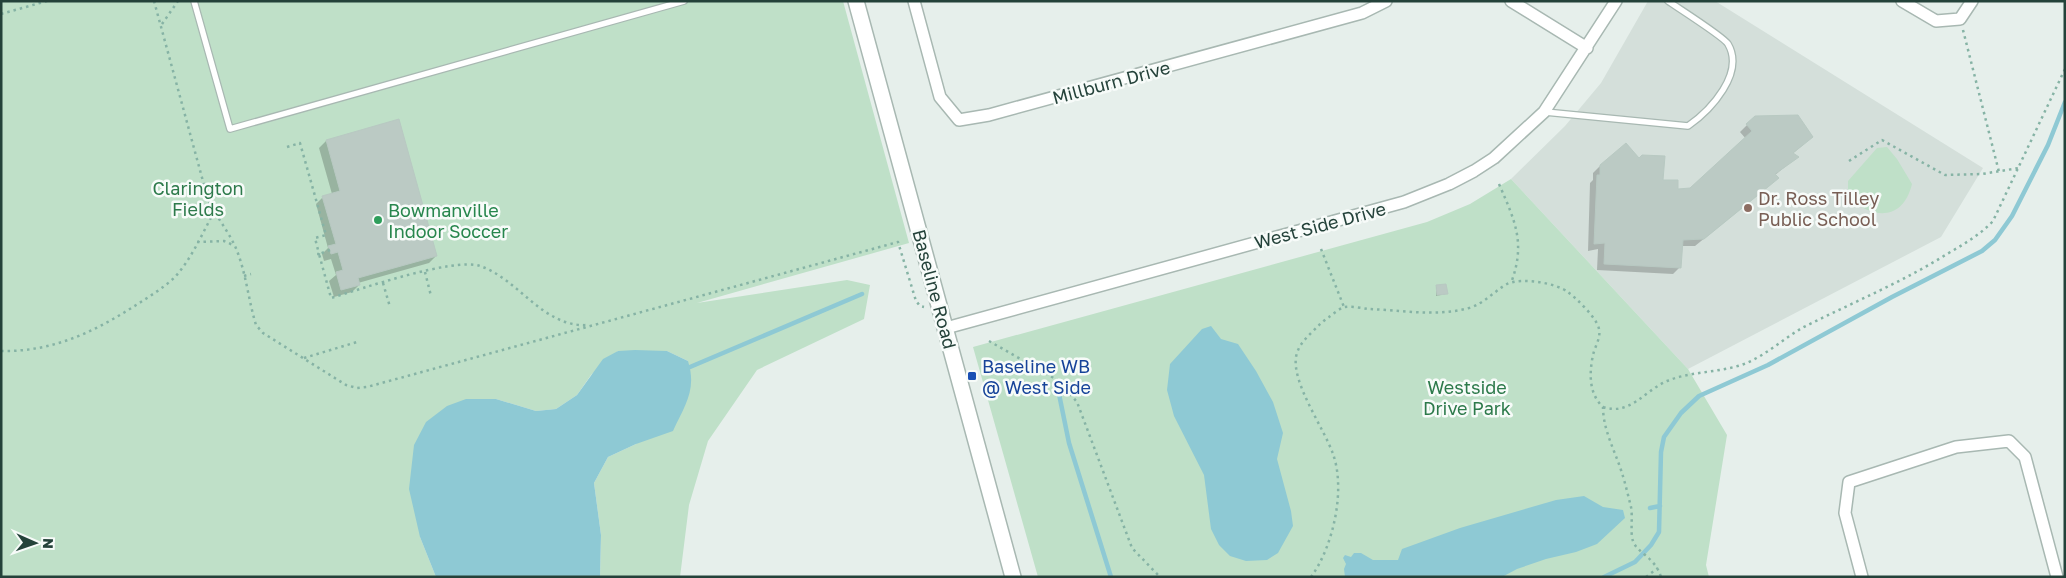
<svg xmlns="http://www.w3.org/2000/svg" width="2066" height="578" viewBox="0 0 2066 578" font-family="'Golos Text',sans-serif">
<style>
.built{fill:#d4dfda}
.green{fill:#bfe0c8}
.water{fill:#8ec9d4}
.shadow{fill:#0003}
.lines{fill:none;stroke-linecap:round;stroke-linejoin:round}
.stream{stroke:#8ec9d4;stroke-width:4.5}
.building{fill:#bbcac4;stroke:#b8c9c2}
.service-casing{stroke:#a8b8b2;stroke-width:8}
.minor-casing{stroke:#a8b8b2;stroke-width:14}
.tertiary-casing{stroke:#a8b8b2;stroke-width:18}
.path{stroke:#86b3a5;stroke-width:2.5;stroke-dasharray:2.5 4;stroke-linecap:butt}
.service{stroke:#fff;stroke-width:5.5}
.minor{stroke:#fff;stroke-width:11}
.tertiary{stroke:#fff;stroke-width:15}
.education-dot{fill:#8d6e63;stroke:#f7fbf9;stroke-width:2}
.leisure-dot{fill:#2e9e5b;stroke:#f7fbf9;stroke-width:2}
.transit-dot{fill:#1a4fb4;stroke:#f7fbf9;stroke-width:2}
.labels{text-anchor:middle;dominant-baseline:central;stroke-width:5;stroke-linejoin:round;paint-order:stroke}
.street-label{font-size:18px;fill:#24423a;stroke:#f7fbf9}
.park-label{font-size:18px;fill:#2d7a4b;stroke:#f7fbf9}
.education-label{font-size:18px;fill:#785e54;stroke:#f7fbf9;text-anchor:start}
.leisure-label{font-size:18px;fill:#27864d;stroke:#f7fbf9;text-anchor:start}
.transit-label{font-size:18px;fill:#164399;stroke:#f7fbf9;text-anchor:start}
</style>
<rect width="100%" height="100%" fill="#e6efeb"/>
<path class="built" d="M1648,1h67l268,167 -42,69 -253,132 -177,-190 54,-53 36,-43z"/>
<path class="green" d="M1,1h842l66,242 -212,60 150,-23 23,5 -6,34 -107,51 -49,71 -19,64 -9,72h-80l1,-42 -7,-52 14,-26 28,-13 52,-83 -21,-10h-49l-27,24 -14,20 -21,14 -20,2 -40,-12 -76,138 16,40h-435z
M1887,147l10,12 15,25c-9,37 -39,36 -64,13v-16l29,-33z
M1511,179l177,190 39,66 -21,130 3,12h-671l-65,-230 454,-125 43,-18z"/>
<path class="water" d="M1211,326l10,13 17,5 18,27 17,31 10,31 -6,26 14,52 2,15 -15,27 -11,7 -21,1 -16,-5 -11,-11 -8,-16 -7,-54 -30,-59 -7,-26 3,-26 32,-35z
M635,350l32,1 21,10c9,29 -3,44 -15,70l-37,13 -28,13 -14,26 7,52 -1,42h-164l-16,-40 -11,-48 5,-44 12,-23 21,-16 19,-7h30l40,12 20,-2 21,-14 26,-36 15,-8z
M1584,496l19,11 20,3 2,8 -28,26 -21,8 -30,7 -29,10 -15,8h-157l-1,-8 2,-5 -3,-6 2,-3 6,2 3,-4h7l12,7h25l4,-11 58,-21 96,-28z"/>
<path class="shadow" d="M1755,117l49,27 -12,10 5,3 -22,18 -5,10 -75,61h-14l-1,21 -7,7 -76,-4 1,-21 -10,2 2,-68 3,-3v-7l8,-8 38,-5 23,21 15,9 14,-1 55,-50 -6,-7z
M326,141l110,115 -7,7 -71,20 1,2 -7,7 -18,5 -5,-16 7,-6 -5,-16 -7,2 -2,-7 6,-6 -12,-44 7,-7 9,-3 -13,-46z
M1436,286l10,8 -10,2z"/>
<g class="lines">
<path class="stream" d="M690,367l172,-73
M1059,394l10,49 42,134
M1650,508l10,-2
M1604,577l31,-15 16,-17 8,-13 2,-80 3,-15 17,-24 18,-17 69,-31 124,-68 90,-46 13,-11 17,-24 36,-71 17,-43"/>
</g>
<path class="building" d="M1798,115l15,22 -20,16 6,4 -24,17 4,4 -75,61 -21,1 -2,28 -77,-4 1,-21 -11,1 3,-69h3v-10l26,-22 13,15 3,-3 23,1 -2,24h15v9l12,-1 62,-57 -6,-7 9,-8z
M399,119l38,137 -79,22 2,7 -19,5 -5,-18 7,-2 -5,-18 -7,2 -1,-4 -2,-4 8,-2 -14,-48 18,-5 -14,-51z
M1446,284l2,10 -11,1 -1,-10z"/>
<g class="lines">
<g class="service-casing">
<path id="service" d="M194,1l36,128 454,-128
M1545,112l143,14c23,-16 57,-53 40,-82 -4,-7 -50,-36 -60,-43"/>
</g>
<g class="minor-casing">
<path id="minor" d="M914,1l26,96 19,23 30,-5 373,-102 24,-12
M1511,1l76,47
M1902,1l34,20 24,-2 12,-18
M946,328l458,-126 45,-18 25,-13 20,-13 50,-46 72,-111
M1862,577l-17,-64 4,-31 107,-35 53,-6 16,16 32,120"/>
</g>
<g class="tertiary-casing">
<path id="tertiary" d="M856,1l157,576"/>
</g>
<path class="path" d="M154,1l53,195c7,18 20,33 28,50 11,25 13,53 21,79l7,8 83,52 11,3 10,-1 531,-145 18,59 4,5 4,1
M1,14l46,-13
M162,24l16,-23
M1963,30l36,142
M287,147l13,-4 26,92 -11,3 4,16h-3
M1849,161l33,-21 63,35 37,-1 37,-6
M1499,184c16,37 27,59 12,99
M197,242l27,-1 9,4
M1321,249l23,58
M330,250l-11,4 12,44c30,-9 123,-41 149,-32 39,13 63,62 108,59
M425,272l6,24
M244,276l7,-2
M383,283l7,24
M989,341l70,40 18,21 55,146 28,29
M1,351c50,1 91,-18 132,-44 14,-9 29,-18 41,-29 17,-18 28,-44 40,-66
M304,358l53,-16
M1603,407c27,9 41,-16 64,-26 24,-10 52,-8 77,-17 21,-8 39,-25 58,-36 49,-25 99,-45 145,-74 17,-10 33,-19 46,-33l72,-152
M1311,577c22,-30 35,-87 22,-123 -9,-26 -41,-70 -37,-97 2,-11 9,-18 16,-25 6,-6 11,-11 17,-15 4,-3 11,-9 16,-10 7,-1 16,1 23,2 32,1 69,8 101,-1 16,-5 24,-16 38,-24 14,-7 49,-1 61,8 9,7 29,26 31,37 2,9 -4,17 -6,26 -4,19 -4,39 10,52 0,22 11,42 18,63 4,12 7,25 10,37 2,10 -1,26 2,34 4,12 22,16 28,36
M1646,577l12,-9"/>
<use href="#service" class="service"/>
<use href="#minor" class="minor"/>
<use href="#tertiary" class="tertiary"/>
</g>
<circle class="education-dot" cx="1748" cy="208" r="5"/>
<circle class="leisure-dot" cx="378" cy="220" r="5"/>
<rect class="transit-dot" x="967" y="371" width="10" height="10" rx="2.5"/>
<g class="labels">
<g class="street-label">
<text transform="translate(1111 82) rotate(-15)">Millburn Drive</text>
<text transform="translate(1320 225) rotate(-15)">West Side Drive</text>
<text transform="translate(935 289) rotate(75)">Baseline Road</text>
</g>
<g class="park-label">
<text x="198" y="188">Clarington<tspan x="198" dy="21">Fields</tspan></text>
<text x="1467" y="387">Westside<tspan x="1467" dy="21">Drive Park</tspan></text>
</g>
<g class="education-label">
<text x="1758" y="198">Dr. Ross Tilley<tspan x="1758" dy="21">Public School</tspan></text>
</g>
<g class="leisure-label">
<text x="388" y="210">Bowmanville<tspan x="388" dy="21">Indoor Soccer</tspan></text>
</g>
<g class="transit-label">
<text x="982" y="366">Baseline WB<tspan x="982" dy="21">@ West Side</tspan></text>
</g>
</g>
<rect width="2066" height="578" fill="none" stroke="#24423a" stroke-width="5"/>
<g transform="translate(35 543) rotate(92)" stroke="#f7fbf9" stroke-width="4" paint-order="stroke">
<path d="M0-4L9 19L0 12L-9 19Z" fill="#24423a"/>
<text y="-8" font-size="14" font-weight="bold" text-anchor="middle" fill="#24423a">N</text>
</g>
</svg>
